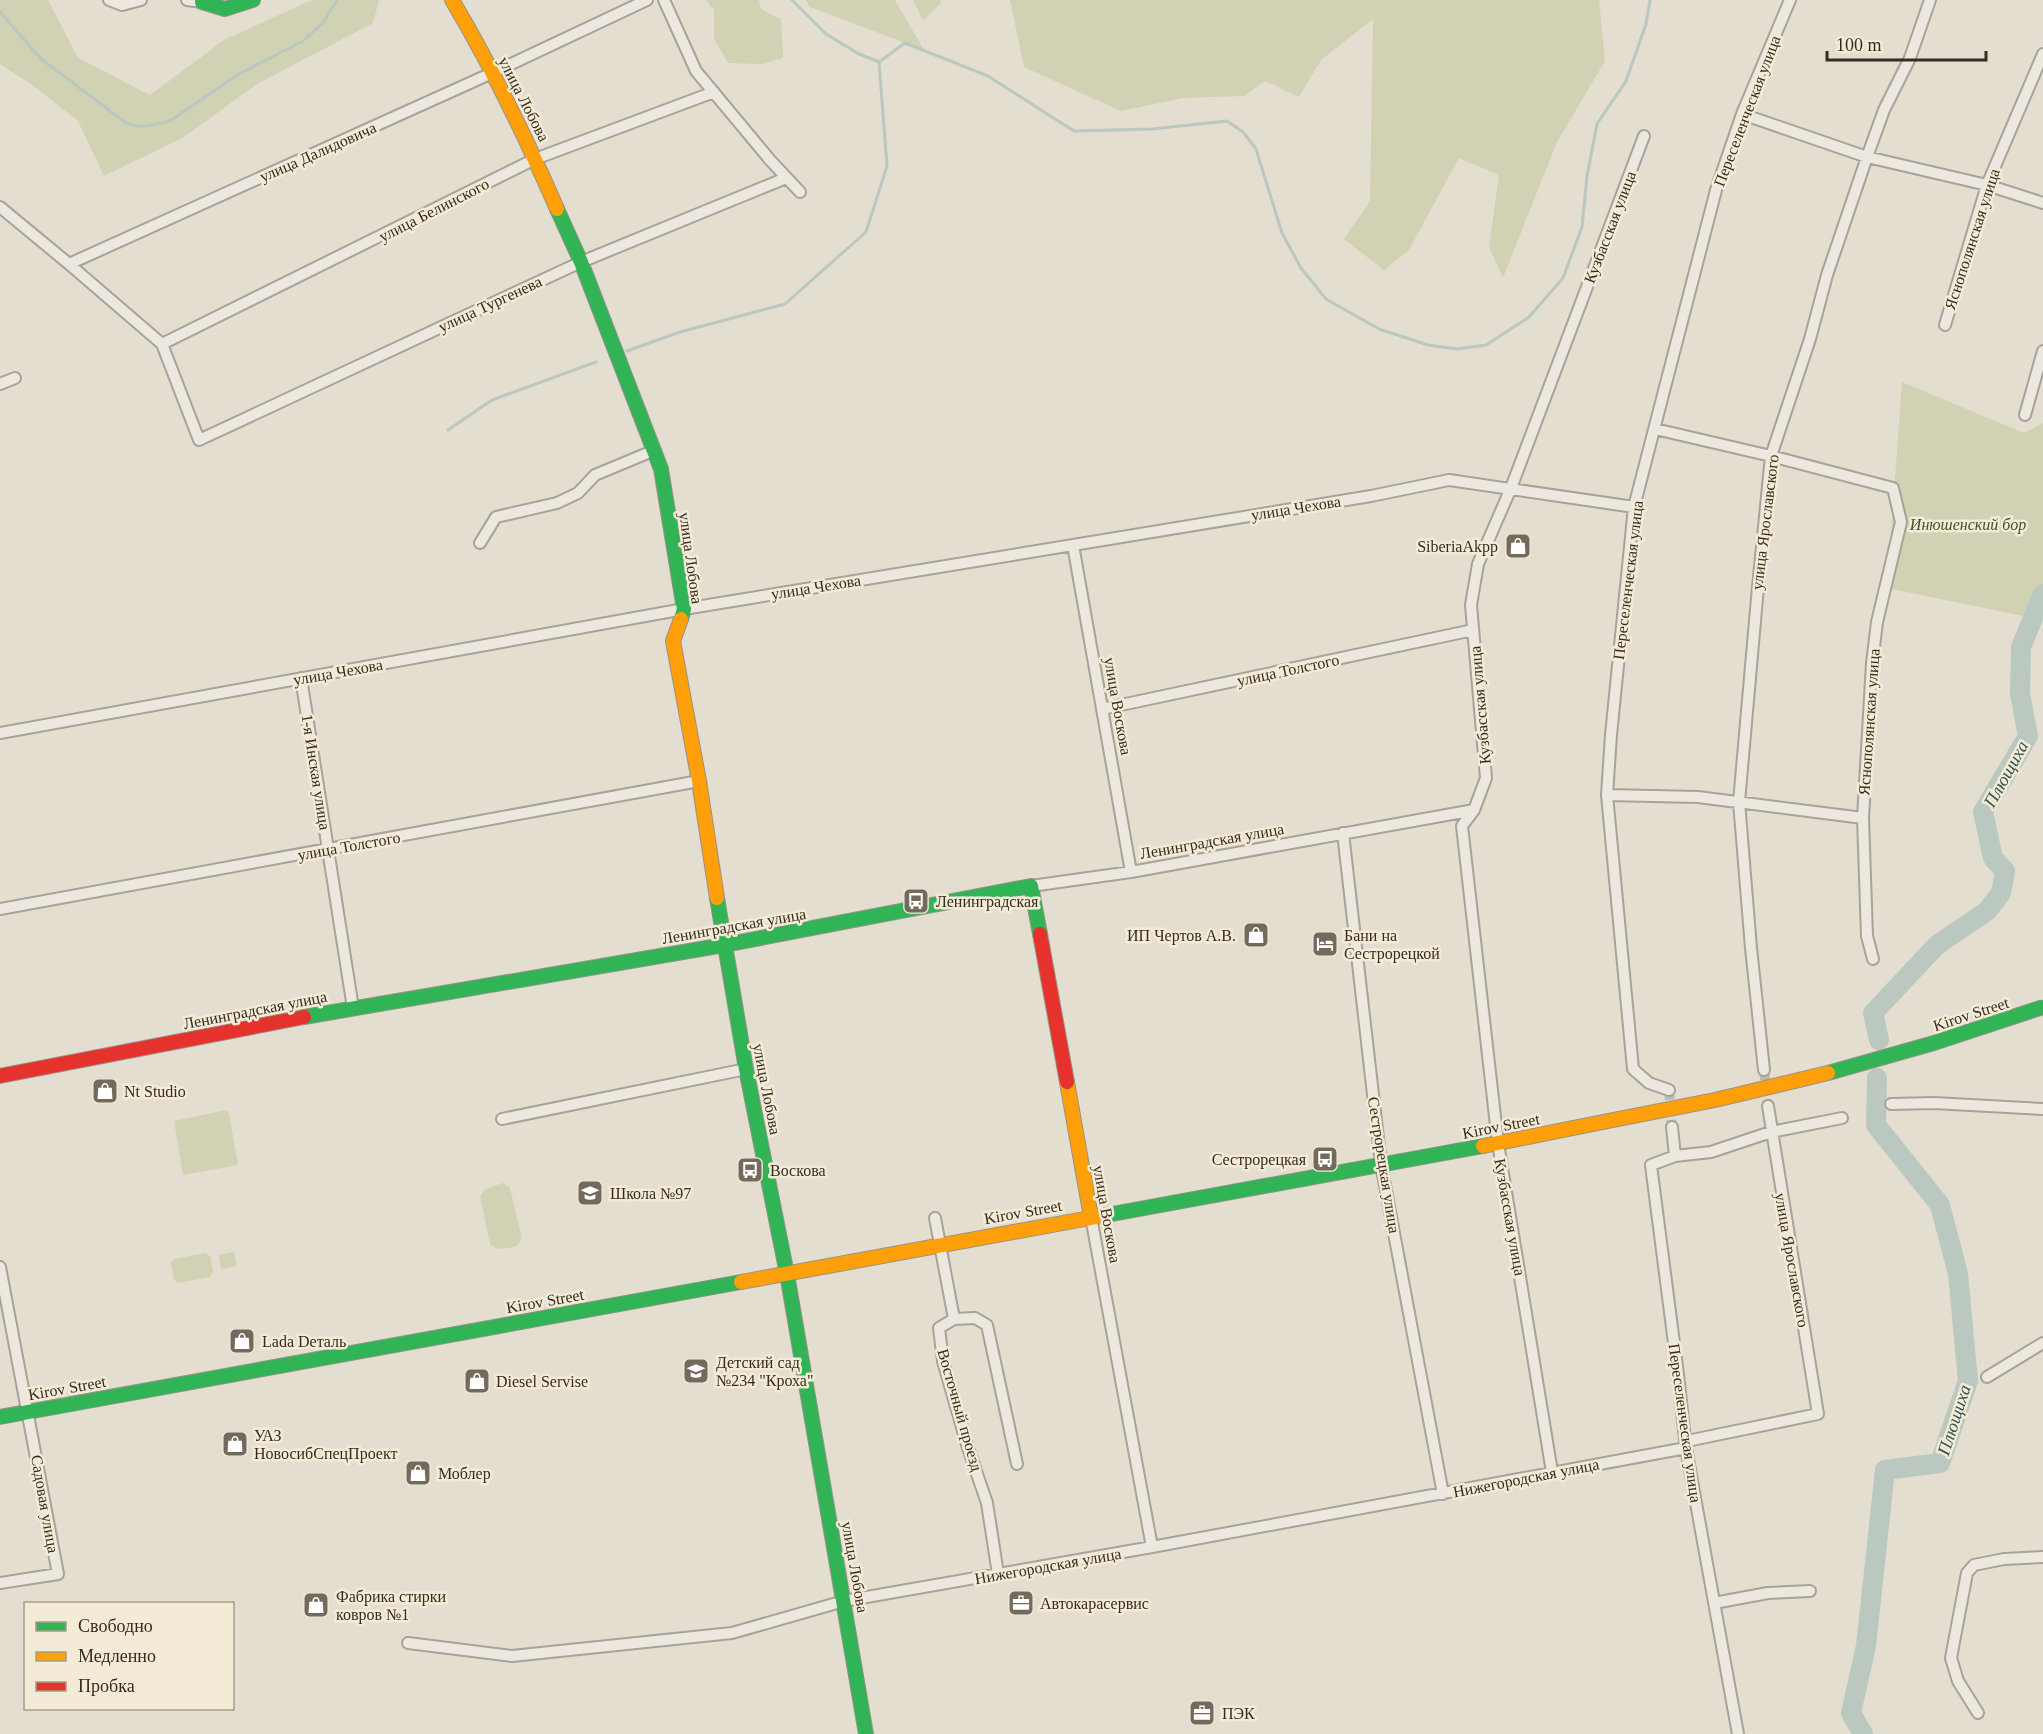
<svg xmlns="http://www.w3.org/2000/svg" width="2043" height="1734" viewBox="0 0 2043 1734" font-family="Georgia,serif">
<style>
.green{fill:#d0d2b3}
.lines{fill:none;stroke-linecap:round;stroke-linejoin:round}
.stream{stroke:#bac8c0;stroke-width:3}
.river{stroke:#bac8c0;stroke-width:20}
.street-tunnel{stroke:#c0baac;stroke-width:10;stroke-dasharray:10 5;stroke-linecap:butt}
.street-casing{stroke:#a8a398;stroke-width:14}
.fast-casing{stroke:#989288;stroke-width:16}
.slow-casing{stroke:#989288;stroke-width:16}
.jam-casing{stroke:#989288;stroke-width:16}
.street{stroke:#ece8df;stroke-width:10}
.fast{stroke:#30b455;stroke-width:14}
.slow{stroke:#ff9f0a;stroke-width:14}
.jam{stroke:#e5322d;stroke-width:14}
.fast-bridge-casing{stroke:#989288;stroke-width:16;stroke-linecap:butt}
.slow-bridge-casing{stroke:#989288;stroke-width:16;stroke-linecap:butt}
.fast-bridge{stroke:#30b455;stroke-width:14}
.slow-bridge{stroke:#ff9f0a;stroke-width:14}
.labels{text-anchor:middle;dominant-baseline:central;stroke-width:5;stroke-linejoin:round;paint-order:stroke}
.street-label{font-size:16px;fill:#362b20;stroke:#f3ebd6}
.park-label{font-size:16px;font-style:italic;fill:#465129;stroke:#f3ebd6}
.poi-label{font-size:16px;fill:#362b20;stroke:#f3ebd6;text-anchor:start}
.water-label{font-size:18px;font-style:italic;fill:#315553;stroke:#f3ebd6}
</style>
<rect width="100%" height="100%" fill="#e3decf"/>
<path class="green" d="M0,0h48l30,58 72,37 74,-55 88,-40h67l-6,23 -116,61 -73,53 -80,39 -26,-55 -47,-37 -31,-20z
M706,0h53l2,9 20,10 2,39 -22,6 -33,-1 -14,-24v-29z
M806,0h89l29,50 -114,-43z
M913,0h27l1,3 -18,18z
M1010,0h589l6,61 -48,81 -54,136 -14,-31 10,-72 -40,-17 -50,92 -25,20 -40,-31 26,-38 3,-182 -52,41 -22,37 -34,-16 -21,15 -61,2 -62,13 -97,-44z
M1902,382l122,51 19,-10v197l-156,-32z
M226,1110l3,3 9,52 -55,10 -9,-54z
M503,1183l7,5 12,50 -5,8c-9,2 -20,6 -27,-2l-10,-48 5,-7z
M234,1252l3,14 -16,3 -2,-14z
M205,1253l5,3 3,16 -3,5 -32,6 -4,-3 -3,-17 3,-4z"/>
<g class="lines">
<path class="stream" d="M792,0l34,34 33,20 20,8 26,-19 83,33 86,55 78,-2 75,-8 16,11 13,17 26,84 19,35 25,31 53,30 49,16 29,4 29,-4 43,-28 34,-39 19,-51 5,-51 10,-52 29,-43 20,-57 4,-24
M0,12l40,46 86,65 10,3h12l22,-5 69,-47 64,-33 20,-18 14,-23
M627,351l53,-19 105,-28 81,-72 21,-66 -8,-104
M448,430l44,-30 104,-38"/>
<path class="river" d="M1879,1040l-6,-27 64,-68 50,-34 14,-18 4,-22 -12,-13 -10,-46 45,-76 -8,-42 1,-47 22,-53
M1863,1734l-12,-21 15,-67 19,-176 55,-7 28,-82 -10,-107 -18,-69 -64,-80 1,-47"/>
<path class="street-tunnel" d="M1764,1070l4,36
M1669,1090l3,37"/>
<g class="street-casing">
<path id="street" d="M109,0l13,5 19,-5
M187,0l15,2
M664,0l32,71 74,89 30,32
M1742,114l125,43 120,28 56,18
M0,207l69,57 423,-191 155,-73
M69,264l93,80 37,96 382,-178 205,-84
M1945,325l42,-140 56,-131
M162,344l373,-185 179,-67
M0,384l15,-6
M2025,415l18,-64
M1655,429l116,27 122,32 8,34 -24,100 -5,41 -9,155 4,118 6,23
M480,543l16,-26 61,-14 21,-10 17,-18 60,-25
M1073,545l58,327
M301,678l52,330
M1102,709l371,-79
M0,733l684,-124 687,-113 78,-16 185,27
M1607,795l91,2 165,21
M1343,833l38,331 62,330
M1031,886l100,-14 343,-62
M0,909l699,-128
M1764,1070l-13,-122 -12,-146 19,-215 13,-131 39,-117 17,-64 40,-118 17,-47 26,-52 20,-58
M1669,1090l-20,-7 -16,-14 -26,-274 4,-60 23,-228 82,-317 26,-76 48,-114
M1891,1104l43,-1 109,6
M502,1119l244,-50
M1672,1127l3,29 -24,9 27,209 8,74 52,286
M1675,1156l36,-4 60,-20 71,-14
M1091,1217l61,330
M935,1218l19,101 -15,9 4,33 25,87 19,55 11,71
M0,1267l58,307 -58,9
M954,1319l21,-1 12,7 30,139
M1987,1377l56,-34
M1687,1441l131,-27 -50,-308
M1552,1472l-54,-329 -36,-317 12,-16 12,-32 -15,-173 7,-41 33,-76 133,-352
M1714,1603l54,-10 42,-2
M408,1643l104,13 220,-23 112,-32 308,-54 534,-99
M1978,1713l-20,-32 -7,-23 16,-85 7,-8 30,-6 39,-2"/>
</g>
<g class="fast-casing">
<path id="fast" d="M202,0v2l23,7 28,-9
M557,209l24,53 80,207 23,140 -3,10
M717,898l29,171 41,205 79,460
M304,1017l420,-72 307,-59 9,48
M1101,1216l382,-70
M0,1417l741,-135"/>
</g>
<g class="slow-casing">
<path id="slow" d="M452,0c40,67 74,138 105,209
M681,619l-8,22 26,140 18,117
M1067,1082l24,135
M1483,1146l120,-24
M741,1282l360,-66"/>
</g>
<g class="jam-casing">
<path id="jam" d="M1040,934l27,148
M0,1076l304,-59"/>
</g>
<use href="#street" class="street"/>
<use href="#fast" class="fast"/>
<use href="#slow" class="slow"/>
<use href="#jam" class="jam"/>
<g class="fast-bridge-casing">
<path id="fast-bridge" d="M1828,1073l106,-30 109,-36"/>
</g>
<g class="slow-bridge-casing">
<path id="slow-bridge" d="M1603,1122l112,-22 113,-27"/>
</g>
<use href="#fast-bridge" class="fast-bridge"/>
<use href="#slow-bridge" class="slow-bridge"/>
</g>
<defs>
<g id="shop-square" transform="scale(1.35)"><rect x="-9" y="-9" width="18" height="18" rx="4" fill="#736a5d" stroke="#f3ebd6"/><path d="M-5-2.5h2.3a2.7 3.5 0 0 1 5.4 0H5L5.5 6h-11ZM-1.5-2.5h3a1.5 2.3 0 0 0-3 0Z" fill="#fff"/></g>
<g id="bus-square" transform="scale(1.35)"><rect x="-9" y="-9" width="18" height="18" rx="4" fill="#736a5d" stroke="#f3ebd6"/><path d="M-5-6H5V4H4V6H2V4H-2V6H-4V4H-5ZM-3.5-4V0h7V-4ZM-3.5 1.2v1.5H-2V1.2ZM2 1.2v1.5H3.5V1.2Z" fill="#fff"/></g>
<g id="hotel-square" transform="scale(1.35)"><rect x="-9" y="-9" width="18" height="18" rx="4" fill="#736a5d" stroke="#f3ebd6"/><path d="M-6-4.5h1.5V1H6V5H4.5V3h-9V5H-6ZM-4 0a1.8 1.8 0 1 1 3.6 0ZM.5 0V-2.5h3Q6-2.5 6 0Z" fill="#fff"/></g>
<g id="school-square" transform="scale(1.35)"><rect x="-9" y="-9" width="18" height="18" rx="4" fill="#736a5d" stroke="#f3ebd6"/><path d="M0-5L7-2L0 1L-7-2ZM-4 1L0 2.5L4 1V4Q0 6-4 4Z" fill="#fff"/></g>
<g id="office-square" transform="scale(1.35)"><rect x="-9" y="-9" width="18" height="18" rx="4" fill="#736a5d" stroke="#f3ebd6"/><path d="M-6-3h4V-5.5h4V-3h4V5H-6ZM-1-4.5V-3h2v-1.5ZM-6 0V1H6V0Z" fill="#fff"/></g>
</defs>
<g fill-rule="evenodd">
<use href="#shop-square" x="1518" y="546"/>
<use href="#bus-square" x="916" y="901"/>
<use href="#shop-square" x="1256" y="935"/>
<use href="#hotel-square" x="1325" y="944"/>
<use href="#shop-square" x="105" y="1091"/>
<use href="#bus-square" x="1325" y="1159"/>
<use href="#bus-square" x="750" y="1170"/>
<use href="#school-square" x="590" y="1193"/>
<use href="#shop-square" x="242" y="1341"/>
<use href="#school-square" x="696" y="1371"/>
<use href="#shop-square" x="477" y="1381"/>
<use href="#shop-square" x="235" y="1444"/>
<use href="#shop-square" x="418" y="1473"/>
<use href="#office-square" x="1021" y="1603"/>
<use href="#shop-square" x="316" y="1605"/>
<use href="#office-square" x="1202" y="1713"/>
</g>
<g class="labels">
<g class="street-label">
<text transform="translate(524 99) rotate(63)">улица Лобова</text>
<text transform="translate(1747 111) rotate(-69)">Переселенческая улица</text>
<text transform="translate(318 152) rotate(-24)">улица Далидовича</text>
<text transform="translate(434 210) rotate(-27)">улица Белинского</text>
<text transform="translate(1610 227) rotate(-69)">Кузбасская улица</text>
<text transform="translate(1972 239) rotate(-72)">Яснополянская улица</text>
<text transform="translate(490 304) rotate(-25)">улица Тургенева</text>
<text transform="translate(1296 508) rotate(-9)">улица Чехова</text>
<text transform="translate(1765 522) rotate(-83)">улица Ярославского</text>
<text transform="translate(691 558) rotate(82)">улица Лобова</text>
<text transform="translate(1628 580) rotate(-83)">Переселенческая улица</text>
<text transform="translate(816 587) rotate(-9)">улица Чехова</text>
<text transform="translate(1288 670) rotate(-12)">улица Толстого</text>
<text transform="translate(338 672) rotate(-10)">улица Чехова</text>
<text transform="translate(1480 705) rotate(-95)">Кузбасская улица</text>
<text transform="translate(1118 706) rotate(80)">улица Воскова</text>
<text transform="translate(1869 722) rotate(-86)">Яснополянская улица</text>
<text transform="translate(316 772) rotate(81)">1-я Инская улица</text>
<text transform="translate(1212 841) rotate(-10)">Ленинградская улица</text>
<text transform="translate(349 846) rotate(-10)">улица Толстого</text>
<text transform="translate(734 926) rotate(-10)">Ленинградская улица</text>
<text transform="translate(255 1010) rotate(-11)">Ленинградская улица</text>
<text transform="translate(1971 1014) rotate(-18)">Kirov Street</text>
<text transform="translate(767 1089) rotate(79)">улица Лобова</text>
<text transform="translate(1501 1126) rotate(-11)">Kirov Street</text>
<text transform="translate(1384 1165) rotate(81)">Сестрорецкая улица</text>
<text transform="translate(1023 1212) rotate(-10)">Kirov Street</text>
<text transform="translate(1107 1214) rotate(80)">улица Воскова</text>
<text transform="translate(1510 1217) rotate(80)">Кузбасская улица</text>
<text transform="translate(1792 1260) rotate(80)">улица Ярославского</text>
<text transform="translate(545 1301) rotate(-10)">Kirov Street</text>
<text transform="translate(67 1388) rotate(-10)">Kirov Street</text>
<text transform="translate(960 1410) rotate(74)">Восточный проезд</text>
<text transform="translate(1685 1423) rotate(82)">Переселенческая улица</text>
<text transform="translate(1526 1478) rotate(-11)">Нижегородская улица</text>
<text transform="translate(45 1504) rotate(80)">Садовая улица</text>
<text transform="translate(1048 1566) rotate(-10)">Нижегородская улица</text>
<text transform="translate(855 1567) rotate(80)">улица Лобова</text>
</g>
<g class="park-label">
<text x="1968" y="524">Инюшенский бор</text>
</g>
<g class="poi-label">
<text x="1498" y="546" text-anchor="end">SiberiaAkpp</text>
<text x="936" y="901">Ленинградская</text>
<text x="1236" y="935" text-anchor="end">ИП Чертов А.В.</text>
<text x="1344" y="935">Бани на<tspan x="1344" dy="18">Сестрорецкой</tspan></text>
<text x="124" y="1091">Nt Studio</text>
<text x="1306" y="1159" text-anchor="end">Сестрорецкая</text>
<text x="770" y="1170">Воскова</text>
<text x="610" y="1193">Школа №97</text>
<text x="262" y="1341">Lada Dеталь</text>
<text x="716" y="1362">Детский сад<tspan x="716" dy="18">№234 "Кроха"</tspan></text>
<text x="496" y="1381">Diesel Servise</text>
<text x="254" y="1435">УАЗ<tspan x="254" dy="18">НовосибСпецПроект</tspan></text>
<text x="438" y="1473">Моблер</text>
<text x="336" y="1596">Фабрика стирки<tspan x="336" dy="18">ковров №1</tspan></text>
<text x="1040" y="1603">Автокарасервис</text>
<text x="1222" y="1713">ПЭК</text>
</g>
<g class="water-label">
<text transform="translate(2006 774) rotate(-61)">Плющиха</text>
<text transform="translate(1954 1420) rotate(-72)">Плющиха</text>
</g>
</g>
<rect x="24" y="1602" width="210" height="108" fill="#f3ebd6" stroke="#a79e8d" stroke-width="1.5"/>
<rect x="36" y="1622" width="30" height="9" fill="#30b455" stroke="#a79e8d" stroke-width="1.5"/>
<text x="78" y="1632" font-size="18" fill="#362b20">Свободно</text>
<rect x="36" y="1652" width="30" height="9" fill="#ff9f0a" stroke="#a79e8d" stroke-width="1.5"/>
<text x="78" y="1662" font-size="18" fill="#362b20">Медленно</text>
<rect x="36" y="1682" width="30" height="9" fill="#e5322d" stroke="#a79e8d" stroke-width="1.5"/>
<text x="78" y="1692" font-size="18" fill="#362b20">Пробка</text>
<path d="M1827 51v9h159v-9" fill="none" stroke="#362b20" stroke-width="3"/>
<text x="1836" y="51" font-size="18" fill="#362b20" stroke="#f3ebd6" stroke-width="4.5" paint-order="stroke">100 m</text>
</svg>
